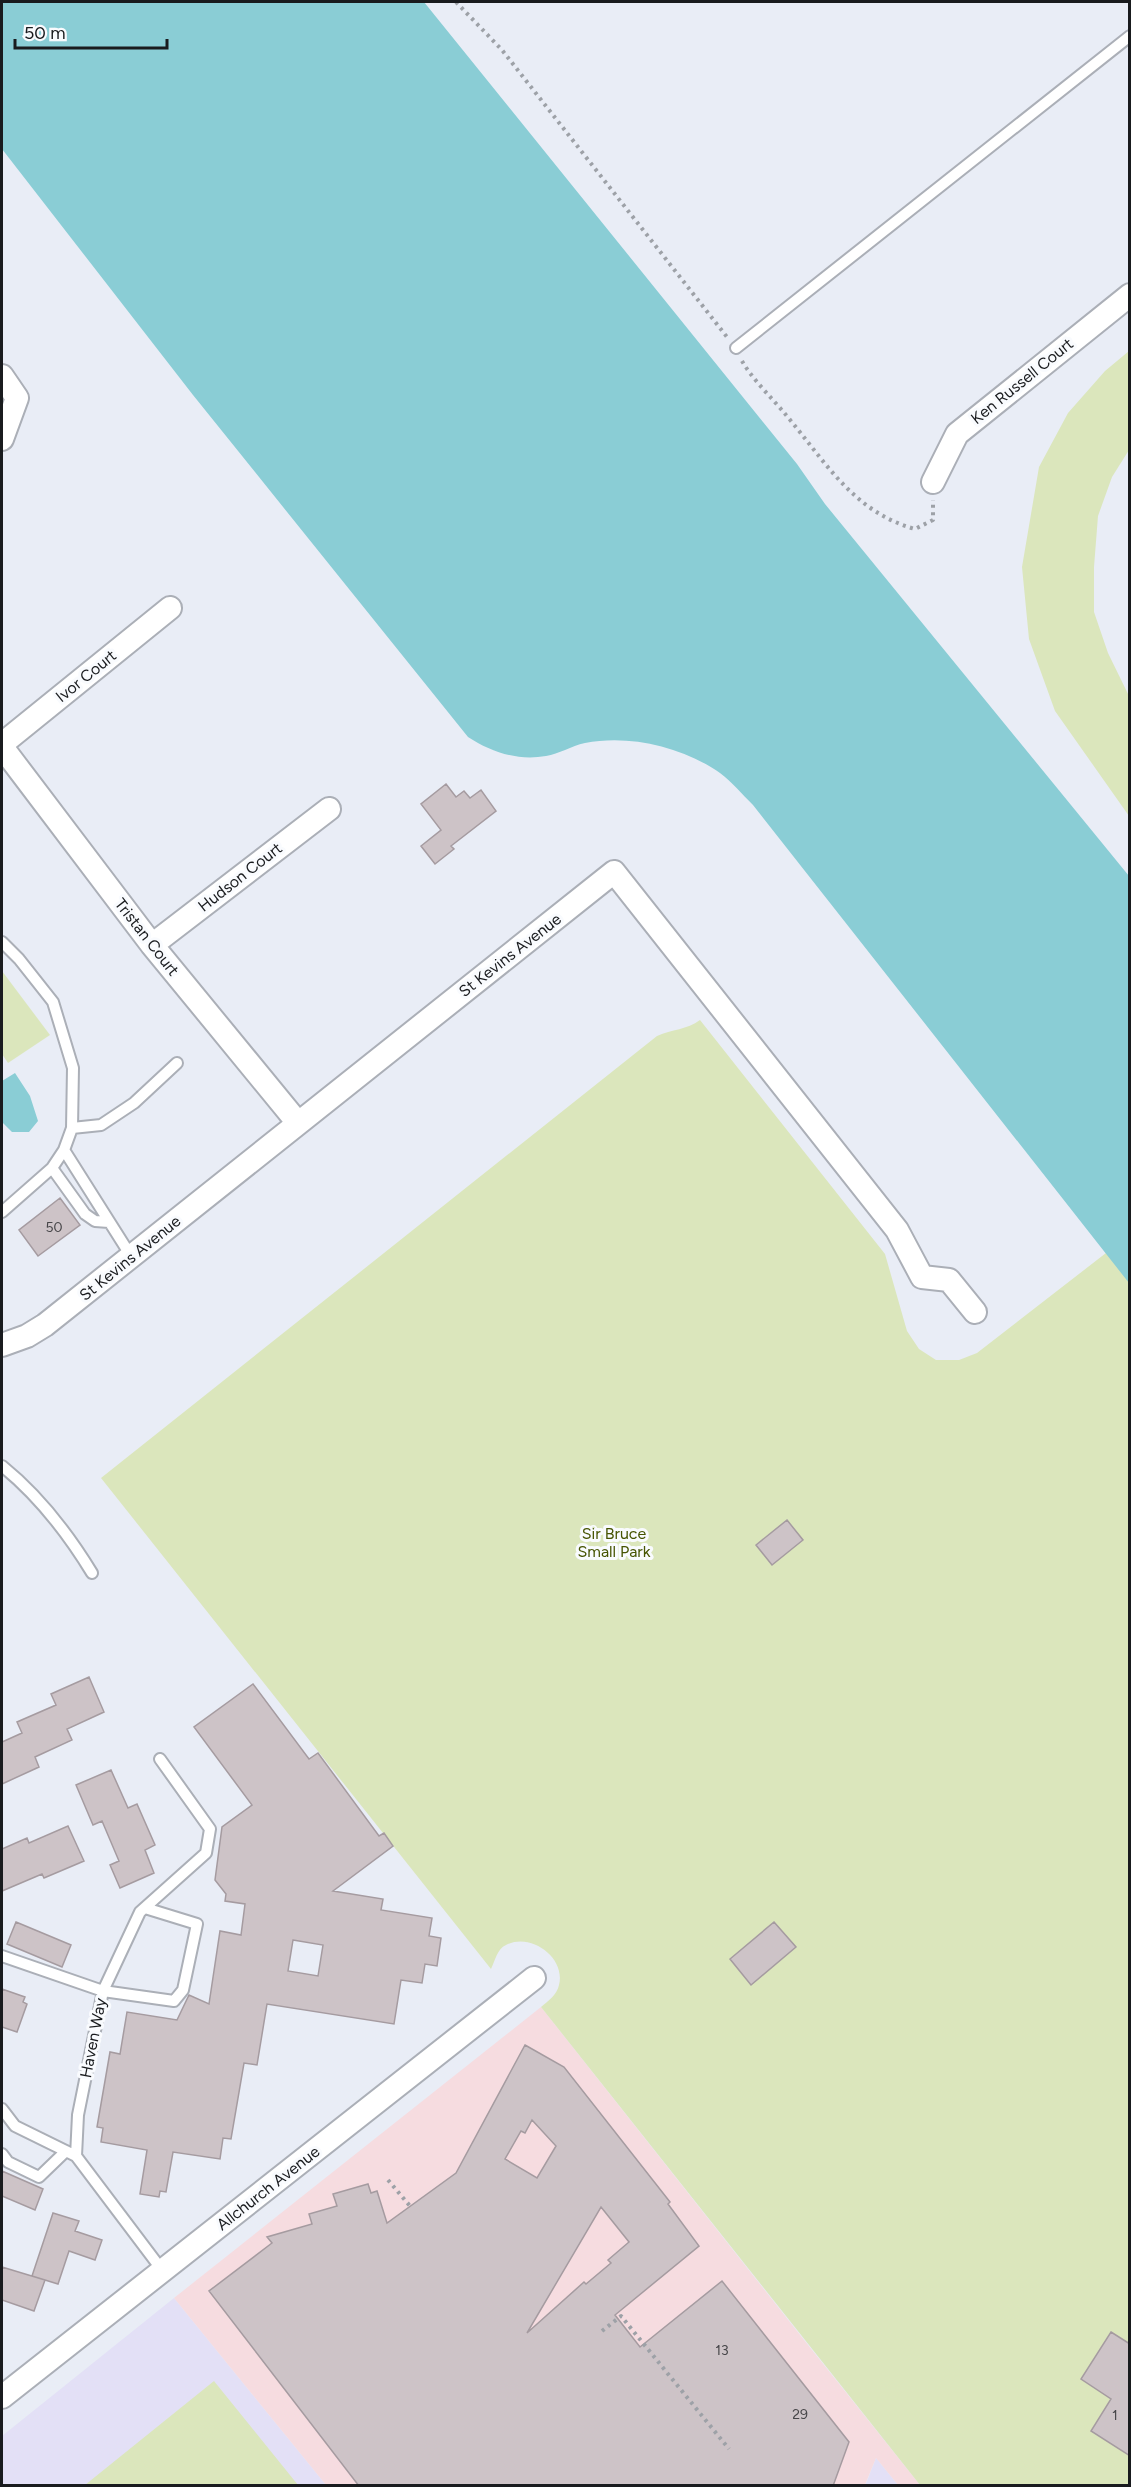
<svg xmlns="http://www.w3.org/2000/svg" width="1131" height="2487" viewBox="0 0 1131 2487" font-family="Figtree,sans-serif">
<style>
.education{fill:#e3e0f6}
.medical{fill:#f6dce0}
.green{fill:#dbe6bc}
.water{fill:#8acdd5}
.building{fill:#cdc3c7;stroke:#a59ba0;stroke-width:1.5;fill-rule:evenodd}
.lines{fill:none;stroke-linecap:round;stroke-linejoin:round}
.service-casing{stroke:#abafb7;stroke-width:14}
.minor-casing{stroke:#abafb7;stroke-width:26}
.path{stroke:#9da1a7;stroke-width:4;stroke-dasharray:3 4.5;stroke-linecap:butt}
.service{stroke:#fff;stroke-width:10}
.minor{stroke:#fff;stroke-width:22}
.labels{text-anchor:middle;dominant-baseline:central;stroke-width:6;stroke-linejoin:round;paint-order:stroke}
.number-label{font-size:14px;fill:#464548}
.street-label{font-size:16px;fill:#191b1e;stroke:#f9fbfe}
.park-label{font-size:16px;fill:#465402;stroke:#f9fbfe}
</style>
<rect width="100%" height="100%" fill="#e9edf6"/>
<path class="education" d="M174,2298l152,187 -324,1v-50z
M876,2458l22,27 -33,1z"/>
<path class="medical" d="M541,2007l271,343 108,135h-22l-22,-27 -11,27h-539l-152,-187z"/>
<path class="green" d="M1129,351v99l-17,27 -14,39 -4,51v45l14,41 21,43v120l-74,-105 -26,-72 -7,-72 17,-100 29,-54 37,-42z
M2,971l48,64 -42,28 -6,-9z
M700,1020l185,234 22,77 12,18 17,11h23l18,-7 129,-100 24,30 -1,1202h-209l-379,-478c7,-6 16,-12 18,-22 7,-27 -28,-53 -53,-40 -9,4 -11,16 -15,24l-390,-491 556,-442c15,-7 30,-6 43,-16z
M214,2381l84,104h-213z"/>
<path class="water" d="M2,2h422l373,462 28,40 304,372v407l-376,-478c-11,-11 -21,-23 -33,-32 -37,-26 -91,-39 -135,-30 -14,3 -26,11 -39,13 -29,5 -55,-4 -78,-19l-275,-342 -191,-246z
M15,1073l15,23 8,25 -9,11h-17l-10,-10v-41z"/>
<path class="building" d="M446,784l10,13 8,-6 6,7 11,-8 15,21 -45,35 3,3 -19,15 -14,-18 20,-16 -20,-26z
M60,1198l20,27 -42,31 -19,-26z
M787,1520l16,20 -31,25 -16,-20z
M89,1677l15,35 -37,17 5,11 -37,17 4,10 -37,17v-42l20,-9 -5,-11 39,-17 -5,-11z
M253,1684l56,75 9,-6 61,83 5,-3 9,13 -60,45 50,8 -2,11 51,8 -3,18 12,2 -4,28 -12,-2 -3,19 -21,-3 -7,44 -127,-20 -10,61 -13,-2 -13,76 -8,-1 -3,21 -47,-7 -7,40 -6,-1 -1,6 -19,-3 7,-44 -46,-8 2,-14 -6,-1 13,-75 10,2 7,-42 50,8 12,-25 20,9 11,-73 21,4 4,-31 -20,-3 1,-7 -11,-14 7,-53 30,-22 -58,-78zM293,1940l30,5 -5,31 -30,-5z
M111,1770l17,38 9,-4 18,41 -10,5 9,23 -34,15 -10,-23 9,-4 -17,-40 -9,4 -17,-40z
M68,1826l16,35 -40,17 -2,-4 -40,17v-42l25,-11 2,5z
M16,1922l55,23 -9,22 -55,-23z
M774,1922l22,25 -45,38 -21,-26z
M2,1989l23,8 -2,5 4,2 -10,28 -15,-5z
M525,2045l39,22 106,135 -2,2 31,42 -84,69 25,32 82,-66 127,161 -16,44h-474l-150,-195 63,-48 -5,-6 45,-13 -3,-10 28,-8 -4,-12 35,-10 3,9 6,-2 10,32 69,-50zM532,2120l24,26 -19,32 -32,-19 16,-28 4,2zM601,2207l28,35 -21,18 3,3 -25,21 -2,-2 -57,51z
M2,2171l41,18 -8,21 -33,-14z
M53,2213l26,8 -4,10 27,9 -7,20 -26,-9 -11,33 -26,-8z
M2,2267l43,13 -11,31 -32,-11z
M1111,2332l19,12v112l-39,-25 20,-32 -30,-20z"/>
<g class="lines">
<g class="service-casing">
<path id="service" d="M736,348l394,-312
M2,942l17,17 34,43 20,66 -1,60 -8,22 -12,18 -50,44
M72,1128l29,-3 33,-22 43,-40
M64,1150l67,106
M52,1168l33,46 10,7 14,1
M2,1466c37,30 65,66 90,107
M160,1759l50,70 -4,24 -66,59 -37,79 -25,124 -2,41 86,114
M2,1956l101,35 71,10 9,-11 14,-66 -52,-16
M2,2109l13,17 61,30
M2,2154l6,8 31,15 27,-26"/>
</g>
<g class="minor-casing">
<path id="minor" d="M2,376l15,22 -15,41
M933,482l24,-48 173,-139
M2,744l168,-136
M2,747l150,198 146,178
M152,945l177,-136
M2,1345l25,-9 18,-11 569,-453 283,358 25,47 27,3 26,32
M2,2397l532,-419"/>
</g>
<path class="path" d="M456,2l46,48 225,287
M742,361c11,19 30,37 44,54 39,46 67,97 129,114l18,-9v-20
M388,2180l22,26
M602,2331l19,-15 108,133"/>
<use href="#service" class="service"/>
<use href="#minor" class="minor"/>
</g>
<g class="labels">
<g class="number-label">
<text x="54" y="1227">50</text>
<text x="722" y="2350">13</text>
<text x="800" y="2414">29</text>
<text x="1115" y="2415">1</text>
</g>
<g class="street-label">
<text transform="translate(1022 381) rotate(-39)">Ken Russell Court</text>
<text transform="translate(86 676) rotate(-39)">Ivor Court</text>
<text transform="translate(240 877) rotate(-38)">Hudson Court</text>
<text transform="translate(147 937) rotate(52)">Tristan Court</text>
<text transform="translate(510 955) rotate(-38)">St Kevins Avenue</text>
<text transform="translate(130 1258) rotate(-39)">St Kevins Avenue</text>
<text transform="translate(93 2038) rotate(-79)">Haven Way</text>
<text transform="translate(268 2188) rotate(-38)">Allchurch Avenue</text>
</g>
<g class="park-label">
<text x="614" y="1533">Sir Bruce<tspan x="614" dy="18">Small Park</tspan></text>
</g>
</g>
<rect width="1131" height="2487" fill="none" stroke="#191b1e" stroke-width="6"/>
<path d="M15 39v9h152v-9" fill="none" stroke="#191b1e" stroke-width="3"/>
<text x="24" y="39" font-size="18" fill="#191b1e" stroke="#f9fbfe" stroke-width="4.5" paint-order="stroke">50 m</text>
</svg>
